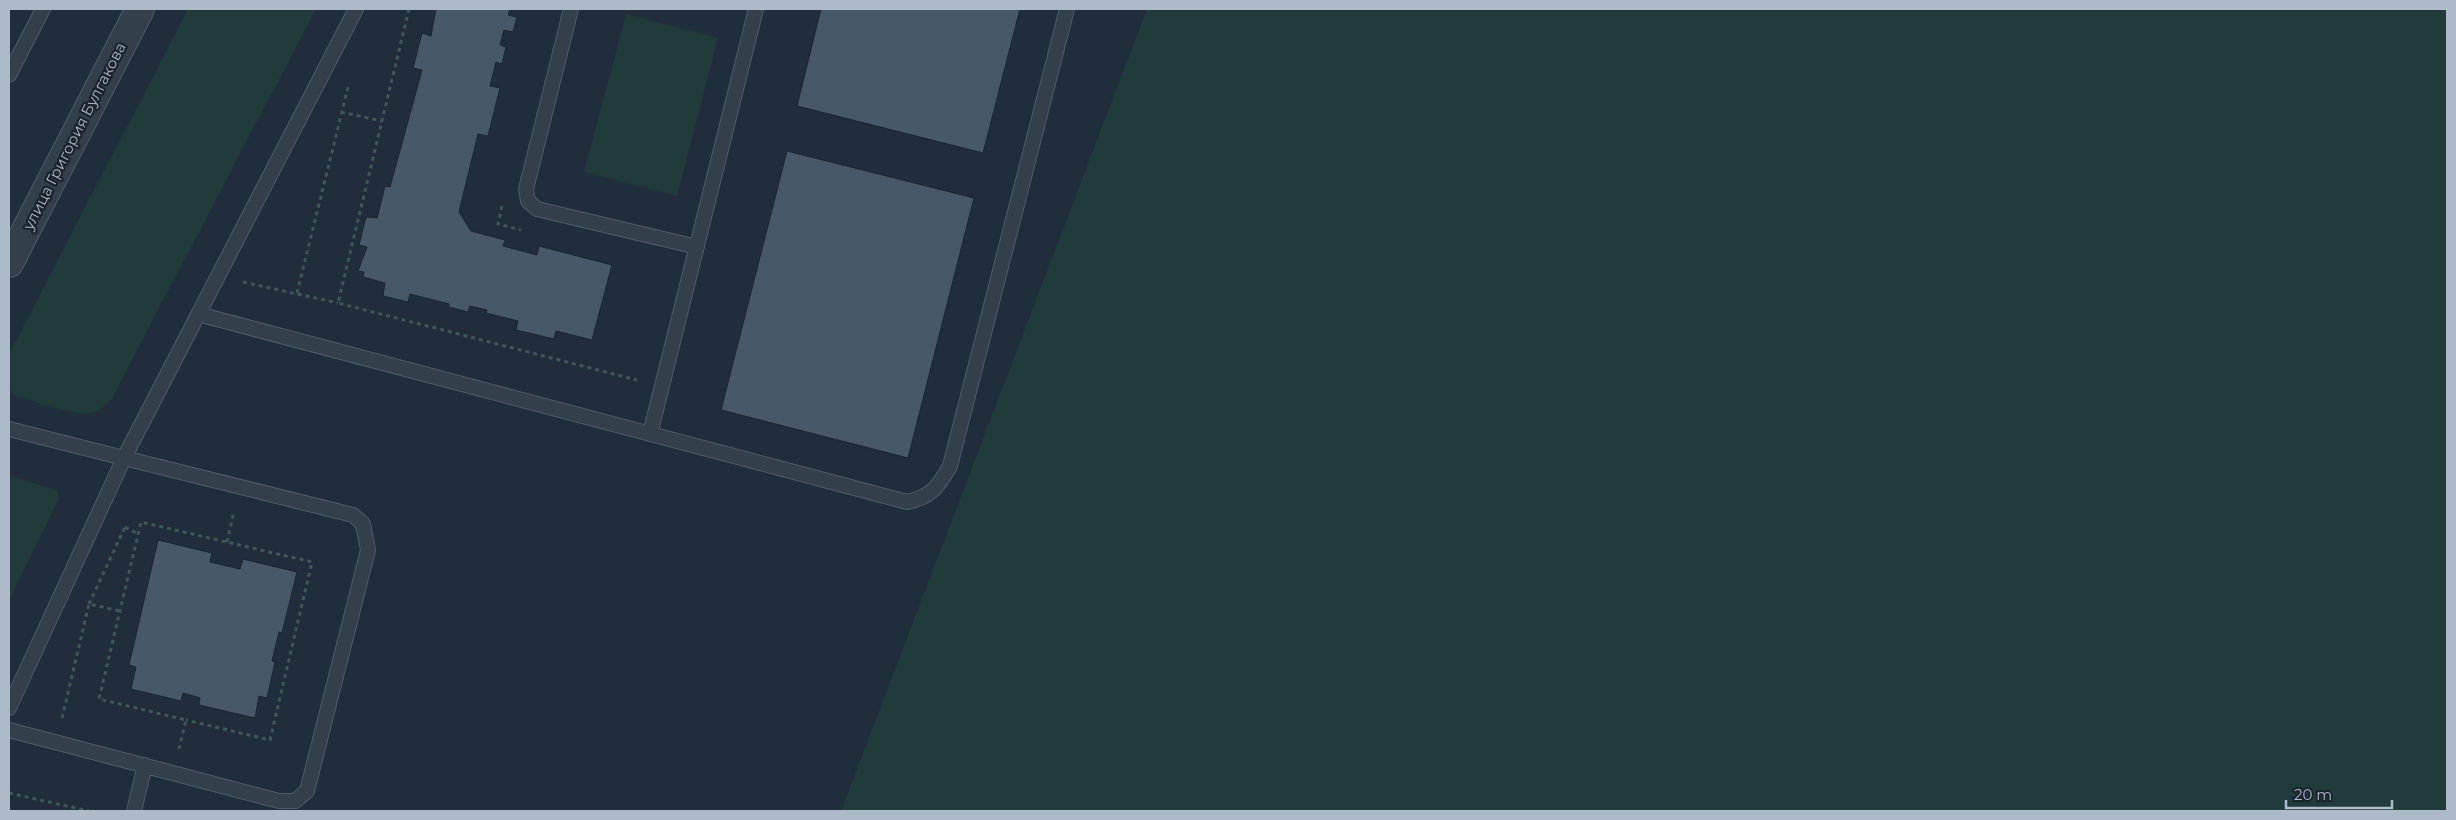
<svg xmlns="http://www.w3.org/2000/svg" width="2456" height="820" viewBox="0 0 2456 820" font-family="Montserrat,sans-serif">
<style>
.green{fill:#213b3b}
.building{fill:#475866;stroke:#1a2630}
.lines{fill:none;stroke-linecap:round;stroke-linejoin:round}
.lane-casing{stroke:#505d68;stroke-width:16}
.street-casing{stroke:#505d68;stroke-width:30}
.path{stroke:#3f5757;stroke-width:3;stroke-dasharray:4 4;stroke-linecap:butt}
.lane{stroke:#333f4a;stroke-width:14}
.street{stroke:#333f4a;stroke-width:28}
.labels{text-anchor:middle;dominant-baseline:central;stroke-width:4.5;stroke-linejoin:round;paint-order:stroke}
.street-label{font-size:15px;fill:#adbac7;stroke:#19242e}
</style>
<rect width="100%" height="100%" fill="#1f2e3a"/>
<path class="green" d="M188,9h128l-205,391c-6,6 -12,12 -20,13 -19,3 -55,-11 -74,-17l-8,-6v-36z
M1147,9h1300v802h-1606z
M626,14l92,24 -41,158 -93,-24z
M9,476l48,14 2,9 -50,102z"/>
<path class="building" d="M436,9h74l-2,6 9,2 -4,15 -9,-2 -4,15 6,2 -4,17 -6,-2 -6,24 10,2 -12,48 -10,-2 -19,78 12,19 34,9 -2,6 34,9 2,-9 73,19 -20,75 -36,-9 -2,8 -38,-9 2,-9 -32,-8 1,-3 -17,-4 -2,6 -19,-5v-3l-39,-10 -2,8 -25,-6 2,-13 -22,-6 1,-5 -6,-1 9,-24 -8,-2 7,-28 11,1 8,-32 5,1 32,-117 -9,-2 9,-35 9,3z
M821,9h199l-37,144 -186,-47z
M787,151l187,47 -66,260 -187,-48z
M158,540l54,13 -2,9 30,7 3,-10 54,13 -15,61 -3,-1 -7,29 3,1 -8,36 -8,-2 -4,22 -56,-13 1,-7 -17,-5 -2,8 -50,-12 5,-22 -7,-2z"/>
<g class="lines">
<g class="lane-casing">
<path id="lane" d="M571,9l-45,180 2,12 9,8 160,38
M9,75l34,-66
M198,314l709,188c24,-5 31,-15 43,-36l117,-457
M9,429l115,29 232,-449
M650,434l106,-425
M9,708l115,-250 229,57 10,9 5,26 -61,241 -12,10h-16l-270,-71
M134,811l11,-46"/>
</g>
<g class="street-casing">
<path id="street" d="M9,263l131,-254"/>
</g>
<path class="path" d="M409,9l-71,294 299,77
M341,112l41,9
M502,206l-4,18 23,6
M243,282l95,21
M297,293l52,-210
M125,527l13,7
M227,542l7,-31
M89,604l36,-77
M62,718l27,-114 31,7
M179,749l7,-29 -87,-21 42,-177 171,40 -42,178 -84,-20
M9,793l80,18"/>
<use href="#lane" class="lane"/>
<use href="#street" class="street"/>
</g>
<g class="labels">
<g class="street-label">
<text transform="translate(74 136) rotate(-63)">улица Григория Булгакова</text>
</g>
</g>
<rect width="2456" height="820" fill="none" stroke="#adbac7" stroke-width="20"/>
<path d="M2286 800v8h106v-8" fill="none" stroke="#adbac7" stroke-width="2.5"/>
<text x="2294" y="800" font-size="15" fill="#adbac7" stroke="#19242e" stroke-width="4" paint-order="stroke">20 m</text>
</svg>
